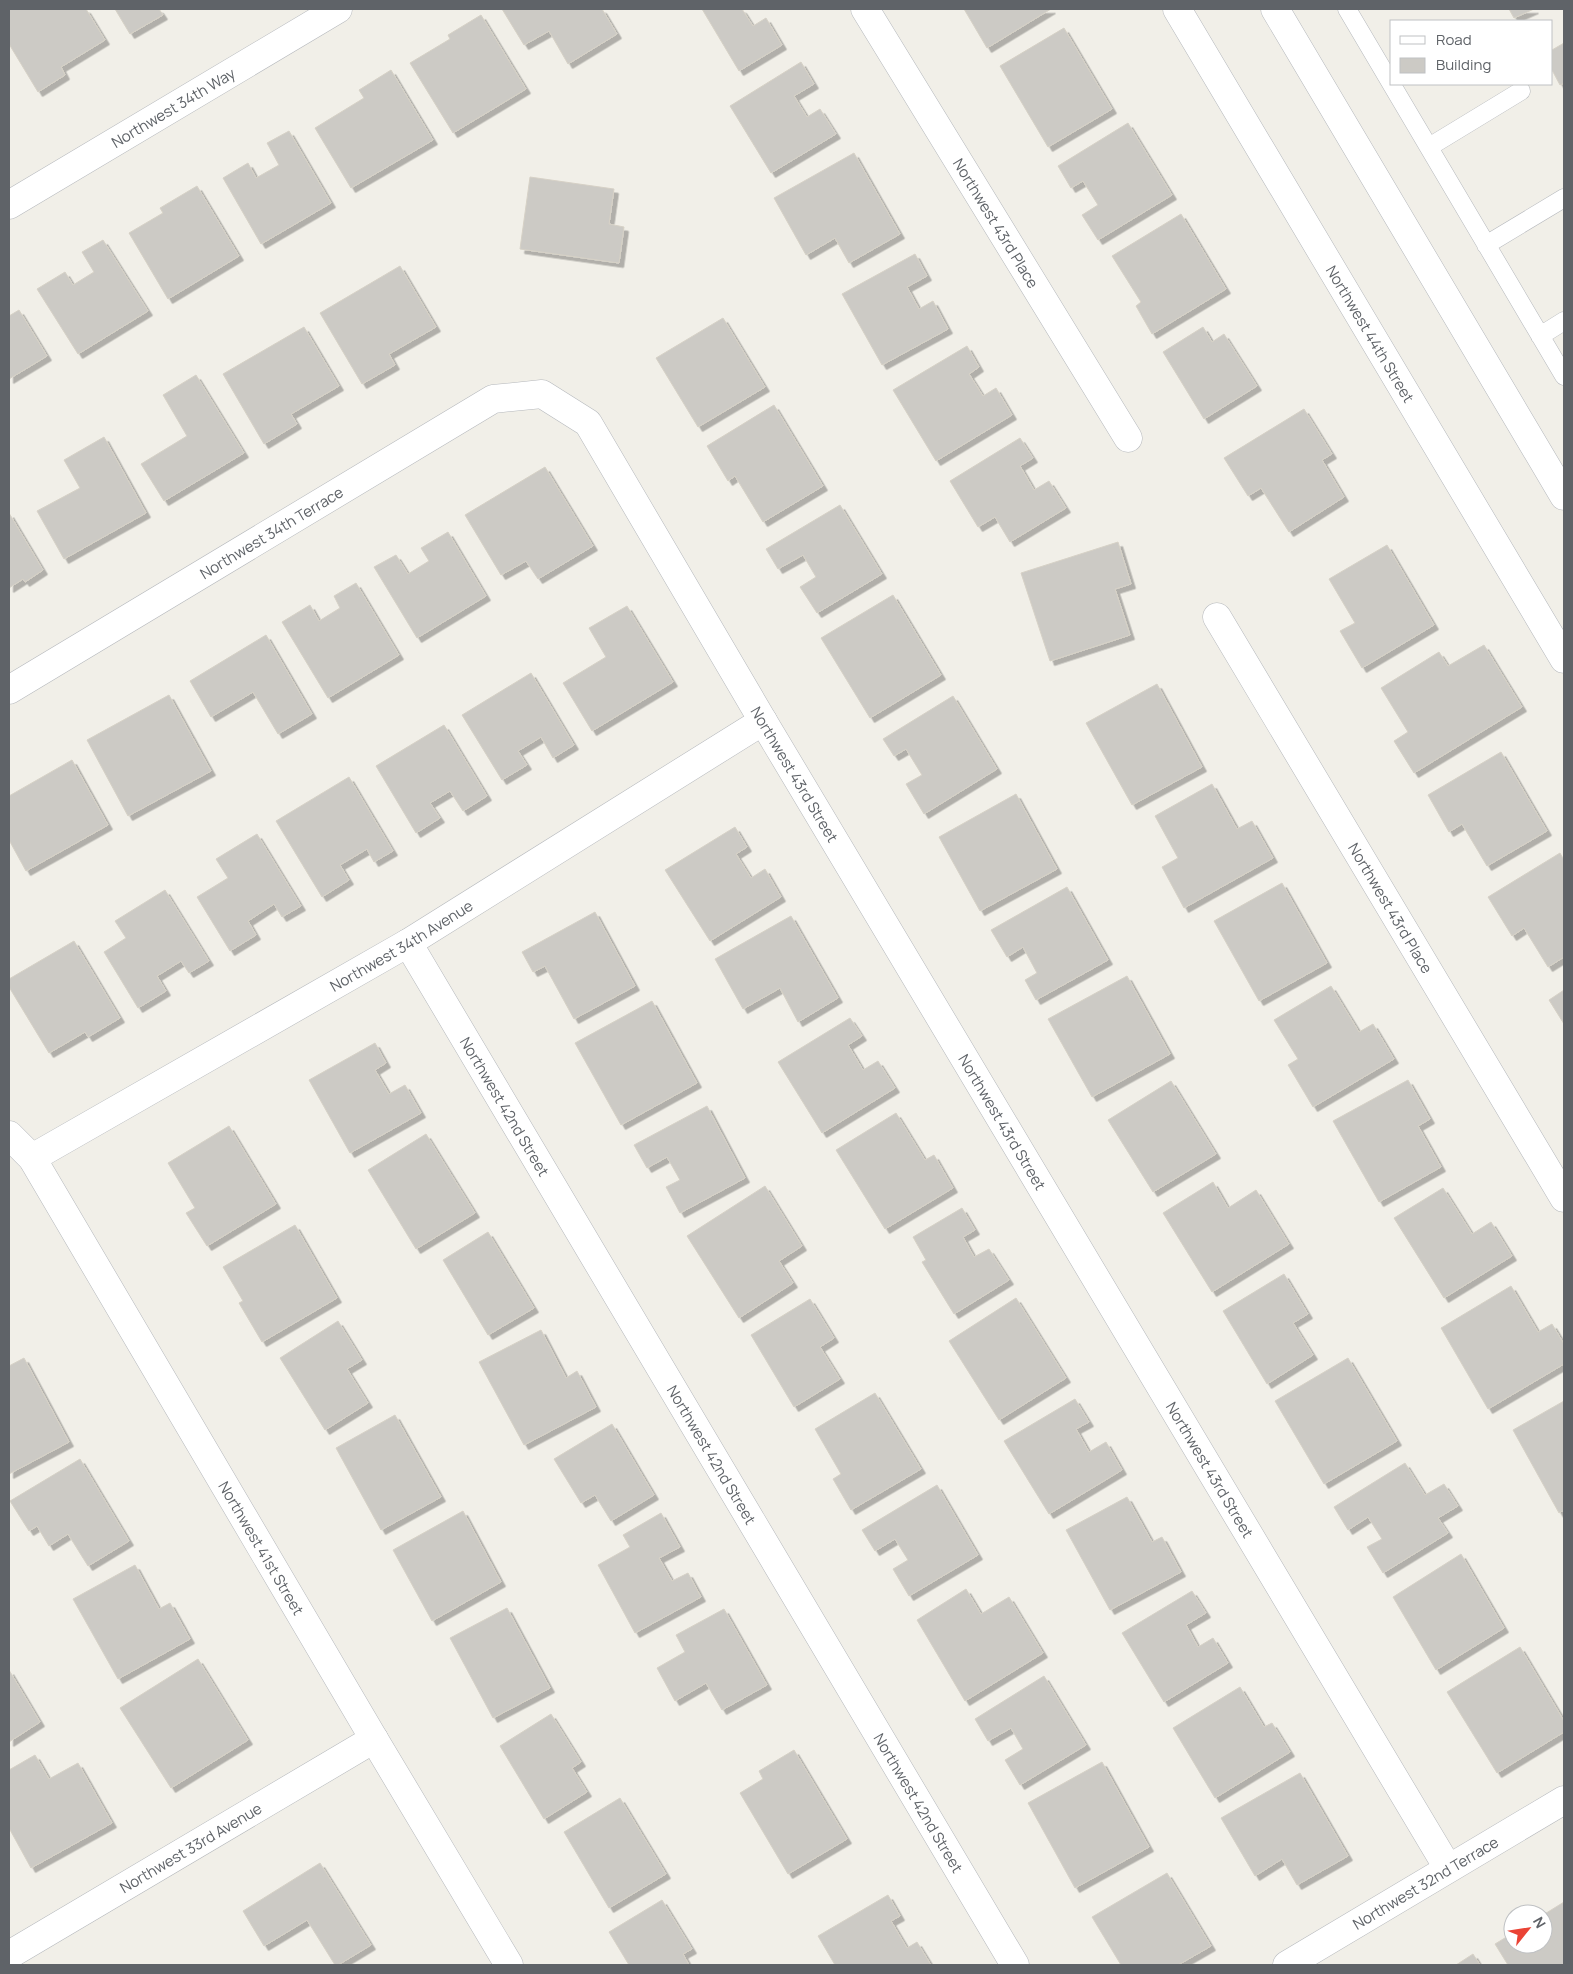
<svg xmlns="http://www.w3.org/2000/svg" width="1573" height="1974" viewBox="0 0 1573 1974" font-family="Manrope,sans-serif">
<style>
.building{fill:#cccac5;stroke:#d6d1c6;filter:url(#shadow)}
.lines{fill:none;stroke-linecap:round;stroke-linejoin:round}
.service-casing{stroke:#b5b8bc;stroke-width:19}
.minor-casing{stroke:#b5b8bc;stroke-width:29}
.tertiary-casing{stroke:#b5b8bc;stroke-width:29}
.service{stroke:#fff;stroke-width:18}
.minor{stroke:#fff;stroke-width:28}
.tertiary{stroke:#fff;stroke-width:28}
.labels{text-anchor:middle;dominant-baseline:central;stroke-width:4;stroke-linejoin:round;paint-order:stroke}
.street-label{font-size:15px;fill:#5f6368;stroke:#fff}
</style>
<defs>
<filter id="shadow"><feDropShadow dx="4.5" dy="4.5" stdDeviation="0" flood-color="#0004"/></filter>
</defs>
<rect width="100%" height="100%" fill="#f1efe8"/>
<path class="building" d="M9,9h77l19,31 -44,27 4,8 -27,17 -29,-48z
M115,9h44l4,6 -33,19z
M502,9h100l15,25 -49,30 -19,-33 -25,14z
M702,9h40l11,17 13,-8 16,27 -43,26z
M964,9h87l-64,39z
M1509,9h25l-20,9z
M481,15l45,74 -73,44 -43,-70 40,-24 -2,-4z
M1064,28l48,81 -64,38 -48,-81z
M1564,43v40l-4,2 -8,-15v-20z
M801,62l13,22 -20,12 13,21 13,-8 16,25 -65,39 -41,-67z
M391,70l42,70 -82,48 -36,-60 49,-30 -5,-8z
M1128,123l44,72 -74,45 -16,-25 16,-10 -15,-24 -12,7 -13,-22z
M289,131l42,72 -70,41 -38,-66 25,-15 8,15 23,-13 -12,-22z
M854,153l46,81 -51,29 -14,-25 -29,17 -32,-57z
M530,177l84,12 -5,35 15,3 -5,36 -99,-14z
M197,186l42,70 -71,43 -39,-66 34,-20 -3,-5z
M1181,214l45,75 -74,45 -16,-28 5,-4 -29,-46z
M103,240l45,71 -70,43 -41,-65 28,-17 8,13 21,-13 -12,-20z
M915,254l12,22 -20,11 12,22 14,-8 15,28 -66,36 -40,-71z
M400,266l36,61 -47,27 6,11 -33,19 -42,-71z
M19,310l28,46 -38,23v-63z
M723,318l42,69 -67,40 -42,-69z
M304,327l35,59 -48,28 6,10 -33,20 -41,-70z
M1203,327l9,15 12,-8 33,52 -53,33 -41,-67z
M967,346l12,21 -10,7 14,22 13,-8 16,27 -76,46 -43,-71z
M196,375l48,78 -80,48 -23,-37 46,-28 -24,-41z
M774,405l49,81 -60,36 -28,-46 -7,5 -21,-35z
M1304,409l28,45 -10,6 22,37 -55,35 -28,-44 -13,8 -24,-38z
M104,437l42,76 -82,46 -27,-48 43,-23 -16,-28z
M1020,438l13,20 -13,8 14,24 15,-9 17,27 -56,34 -15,-25 -17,10 -28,-46z
M545,467l48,79 -55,33 -12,-18 -25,14 -36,-60z
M840,505l42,69 -65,39 -17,-26 16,-10 -13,-22 -25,14 -12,-20z
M9,513l34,57 -18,12 -2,-3 -14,9z
M448,532l38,64 -69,42 -43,-71 22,-12 12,19 21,-13 -8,-13z
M1118,542l13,42 -16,5 15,46 -80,26 -29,-88z
M1387,545l47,80 -72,43 -22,-37 15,-8 -26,-44z
M356,583l43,72 -71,43 -46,-76 28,-17 9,16 21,-13 -6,-12z
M893,595l48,80 -71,43 -49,-80z
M627,606l46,76 -81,49 -29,-48 43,-26 -17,-29z
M266,635l46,79 -34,20 -25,-42 -42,25 -21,-36z
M1484,645l38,62 -108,66 -20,-32 14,-9 -27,-44 58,-36 9,14z
M531,673l43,72 -21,13 -12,-21 -23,14 9,14 -25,15 -40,-65z
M1157,684l45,83 -70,38 -46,-82z
M169,695l42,76 -83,45 -41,-76z
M953,696l44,73 -73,45 -18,-30 16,-9 -16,-26 -12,7 -11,-17z
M444,725l43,71 -24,15 -13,-20 -20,12 10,15 -24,15 -40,-67z
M1501,752l46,79 -60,35 -25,-42 -13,8 -21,-37z
M72,760l36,65 -82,46 -17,-31v-44z
M349,777l44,74 -19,11 -7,-13 -27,16 9,15 -27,17 -46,-76z
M1212,784l25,45 15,-8 21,37 -89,50 -22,-41 16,-9 -23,-42z
M1016,794l41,75 -77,42 -41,-74z
M735,827l12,20 -11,7 15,24 14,-9 16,28 -71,44 -45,-71z
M257,834l44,72 -19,11 -8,-13 -26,17 8,14 -26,16 -33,-54 31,-19 -12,-19z
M1560,853l4,7v97l-16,10 -24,-39 -12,8 -24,-39z
M1282,883l45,80 -68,38 -45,-80z
M1067,887l41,73 -72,40 -11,-20 12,-7 -14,-26 -16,10 -16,-27z
M165,890l44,71 -20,12 -8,-12 -24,15 9,15 -28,17 -34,-56 22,-14 -11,-17z
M595,912l40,74 -61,33 -29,-53 -12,6 -11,-20z
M791,916l47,82 -40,24 -18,-34 -37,21 -28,-50z
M74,941l46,77 -32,19 -3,-5 -36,21 -40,-66v-8z
M1127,976l43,78 -78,43 -44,-78z
M1331,986l28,46 14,-8 21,35 -81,48 -25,-42 10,-6 -24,-39z
M1564,990v34l-15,-24z
M652,1001l45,82 -76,42 -46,-82z
M850,1018l12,18 -14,9 15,25 15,-9 17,27 -73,45 -44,-71z
M375,1043l11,20 -11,7 14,24 16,-9 16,28 -71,40 -41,-73z
M1408,1080l22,39 -12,7 23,41 -62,35 -46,-81z
M1171,1081l45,73 -63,38 -45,-72z
M707,1106l38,72 -65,35 -14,-26 14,-7 -13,-23 -20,11 -13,-23z
M896,1113l29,47 9,-5 19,33 -68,41 -49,-79z
M229,1126l47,78 -69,42 -21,-33 9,-5 -27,-45z
M426,1134l49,79 -59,36 -48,-79z
M1213,1182l15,26 28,-18 33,54 -77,48 -49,-79z
M765,1186l37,60 -23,15 14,22 -54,35 -52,-82z
M1443,1188l29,46 19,-12 21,34 -68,42 -50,-80z
M962,1208l13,22 -12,7 11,20 15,-8 20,31 -55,34 -32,-52 4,-2 -13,-23z
M295,1225l42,73 -75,44 -23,-39 4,-2 -20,-34z
M488,1232l46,76 -46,27 -45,-75z
M1284,1274l24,40 -15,9 20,32 -46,29 -44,-73z
M1511,1286l27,46 14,-8 12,20v20l-76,45 -47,-81z
M1016,1298l50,80 -67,42 -50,-79z
M810,1299l24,39 -14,9 20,32 -46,28 -43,-72z
M338,1321l24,39 -15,9 21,34 -43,27 -45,-72z
M541,1330l25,48 11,-7 19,36 -72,38 -45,-83z
M24,1358l45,84 -60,32v-108z
M1348,1358l49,83 -73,43 -49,-83z
M875,1393l46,76 -70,41 -18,-31 8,-5 -26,-45z
M1075,1399l14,23 -13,7 13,23 17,-10 16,28 -73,44 -45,-73z
M1564,1401v109l-5,3 -46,-83z
M395,1415l46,82 -60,33 -45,-82z
M612,1424l42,71 -43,26 -16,-26 -14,8 -27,-44z
M80,1459l49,82 -41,25 -20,-32 -19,12 -12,-20 -8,5 -19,-30z
M1405,1463l20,32 19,-11 14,22 -20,12 10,15 -65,40 -16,-26 15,-8 -14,-22 -20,13 -14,-23z
M937,1485l41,70 -69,41 -16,-27 15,-9 -13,-21 -20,12 -13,-21z
M1127,1497l25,45 10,-5 19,35 -71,38 -44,-80z
M463,1511l38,71 -69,39 -39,-71z
M661,1513l19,34 -21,11 13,23 16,-8 13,24 -66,36 -37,-68 32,-18 -7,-12z
M1461,1554l43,74 -68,42 -43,-73z
M135,1565l24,44 11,-6 20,36 -72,40 -45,-80z
M966,1589l15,25 28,-17 34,56 -78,48 -48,-81z
M1192,1591l14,22 -20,12 12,22 15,-9 15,25 -64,39 -42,-69z
M507,1608l43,80 -57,30 -43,-80z
M724,1609l43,76 -45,25 -16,-27 -31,18 -18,-33 28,-16 -9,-17z
M1520,1647l44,74v11l-67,41 -50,-81z
M198,1659l50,81 -77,48 -51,-80z
M9,1670l31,52 -31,20z
M1044,1676l42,69 -66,40 -15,-25 18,-11 -12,-21 -23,13 -13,-22z
M1240,1687l24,40 8,-4 18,29 -75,46 -42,-70z
M551,1714l30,48 -9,6 15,24 -43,27 -44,-73z
M794,1750l53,89 -59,35 -48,-81 23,-14 -4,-8z
M35,1755l14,24 29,-16 34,60 -81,45 -22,-40v-58z
M1102,1762l47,85 -74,41 -47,-85z
M1300,1773l48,83 -51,29 -15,-26 -27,17 -34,-58z
M620,1798l46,76 -57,34 -45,-76z
M320,1863l51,82 -33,20h-3l-28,-45 -43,26 -21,-35z
M1167,1873l44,73 -33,19h-57l-29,-48z
M888,1895l12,21 -9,5 16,27 10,-6 14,23h-96l-17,-29z
M662,1900l30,49 -9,5 6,11h-60l-20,-33z
M1564,1902v60l-1,1 1,2h-56l-13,-21 18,-11v11h30v-29z
M1473,1954l7,11h-24z"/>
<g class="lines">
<g class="service-casing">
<path id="service" d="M1347,9l217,367
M1429,147l92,-56
M1486,245l78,-47
M1540,336l24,-15"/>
</g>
<g class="minor-casing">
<g id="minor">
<path id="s1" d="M865,9l263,429"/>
<path id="s2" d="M9,205l329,-196"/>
<path id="s3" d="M1217,617l347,581"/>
<path id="s4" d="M9,690l484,-291 49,-5 46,29 175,298 685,1147"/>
<path id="s5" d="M408,943l607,1022"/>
<path id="s6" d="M9,1135l23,23 342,581 135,226"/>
<path id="s7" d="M32,1158l376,-215 355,-222"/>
<path id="s8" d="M9,1955l365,-216"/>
<path id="s9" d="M1287,1965l277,-165"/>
</g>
</g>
<g class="tertiary-casing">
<g id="tertiary">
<path id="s10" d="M1177,9l387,650"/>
<path d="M1275,9l289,487"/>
</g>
</g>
<use href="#service" class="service"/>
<use href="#minor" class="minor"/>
<use href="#tertiary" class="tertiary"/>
</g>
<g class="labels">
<g class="street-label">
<text stroke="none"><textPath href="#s2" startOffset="191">Northwest 34th Way</textPath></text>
<text stroke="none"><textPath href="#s1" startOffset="251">Northwest 43rd Place</textPath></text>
<text stroke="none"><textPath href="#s10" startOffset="378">Northwest 44th Street</textPath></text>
<text stroke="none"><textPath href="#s4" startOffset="306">Northwest 34th Terrace</textPath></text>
<text stroke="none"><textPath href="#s4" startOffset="1076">Northwest 43rd Street</textPath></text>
<text stroke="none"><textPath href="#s3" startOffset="339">Northwest 43rd Place</textPath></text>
<text stroke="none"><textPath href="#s7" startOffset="426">Northwest 34th Avenue</textPath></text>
<text stroke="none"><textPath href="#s5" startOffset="190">Northwest 42nd Street</textPath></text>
<text stroke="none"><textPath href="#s4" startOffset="1481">Northwest 43rd Street</textPath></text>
<text stroke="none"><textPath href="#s5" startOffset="595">Northwest 42nd Street</textPath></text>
<text stroke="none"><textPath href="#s4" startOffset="1886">Northwest 43rd Street</textPath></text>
<text stroke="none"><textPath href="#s6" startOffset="485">Northwest 41st Street</textPath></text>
<text stroke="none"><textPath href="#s5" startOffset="1000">Northwest 42nd Street</textPath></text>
<text stroke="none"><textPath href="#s8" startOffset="211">Northwest 33rd Avenue</textPath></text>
<text stroke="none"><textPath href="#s9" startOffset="161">Northwest 32nd Terrace</textPath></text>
</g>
</g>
<rect width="1573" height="1974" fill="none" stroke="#5f6368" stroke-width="20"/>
<rect x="1390" y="20" width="162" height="65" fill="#ffffff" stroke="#bfc1c3"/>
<rect x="1400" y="36" width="25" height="8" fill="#ffffff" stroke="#bfc1c3"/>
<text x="1436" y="45" font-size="15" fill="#5f6368">Road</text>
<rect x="1400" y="58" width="25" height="15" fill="#cccac5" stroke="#bfc1c3"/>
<text x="1436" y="70" font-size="15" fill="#5f6368">Building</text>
<g transform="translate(1528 1929) rotate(60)"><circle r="24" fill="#ffffff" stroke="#bfc1c3"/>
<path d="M0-4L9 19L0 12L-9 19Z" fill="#ea4335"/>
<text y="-8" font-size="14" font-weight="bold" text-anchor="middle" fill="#5f6368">N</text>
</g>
</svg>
